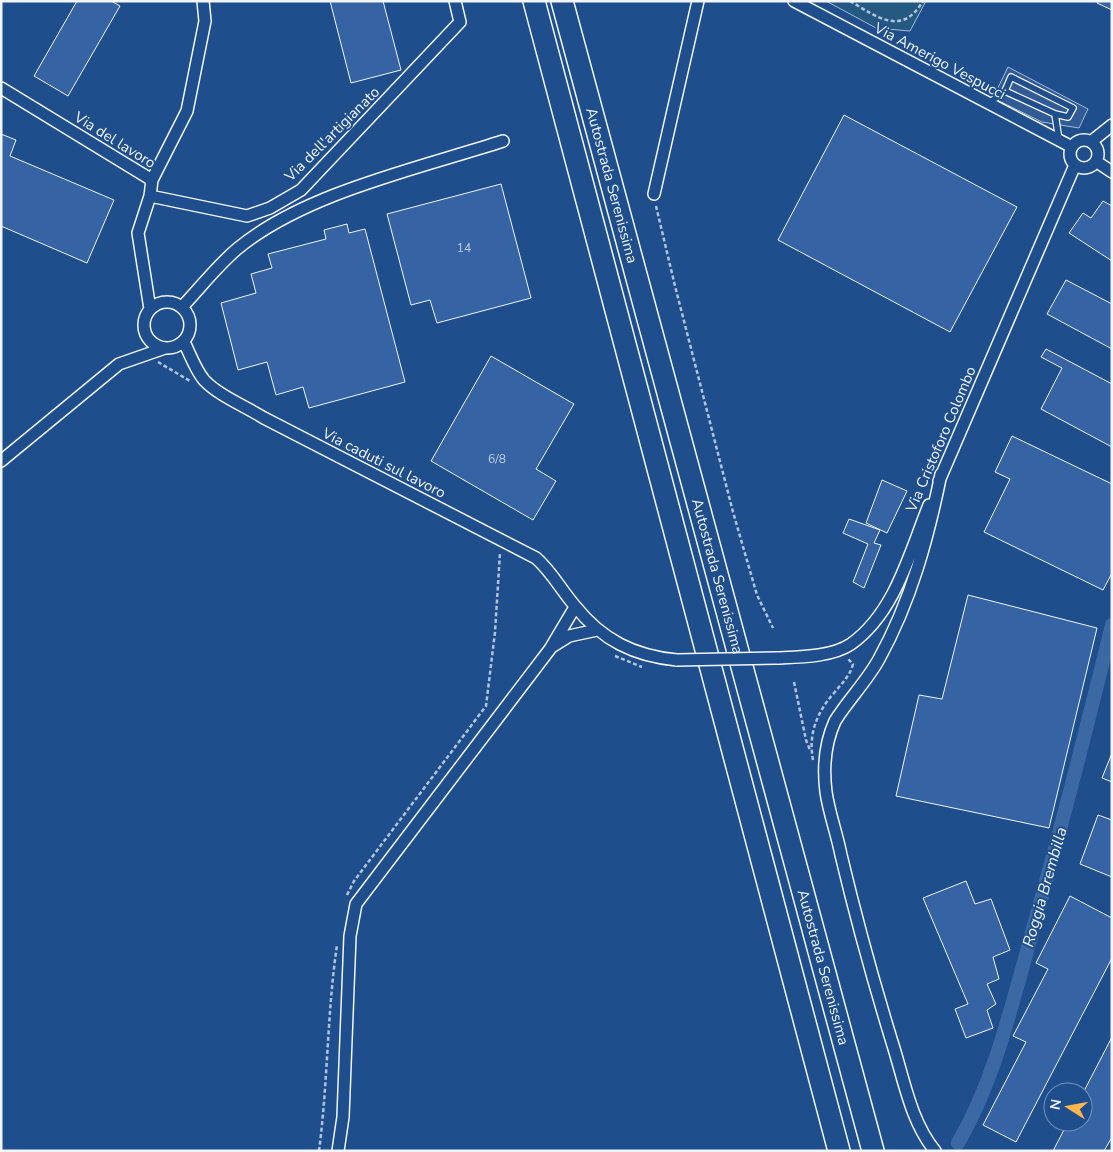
<svg xmlns="http://www.w3.org/2000/svg" width="1113" height="1152" viewBox="0 0 1113 1152" font-family="'Nunito Sans',sans-serif">
<style>
.green{fill:#245a82;stroke:#a8bbd7}
.parking{fill:#305b95;stroke:#a8bbd7}
.lines{fill:none;stroke-linecap:round;stroke-linejoin:round}
.canal{stroke:#3b69a3;stroke-width:14}
.building{fill:#3563a3;stroke:#f2f6ff}
.service-casing{stroke:#f2f6ff;stroke-width:8}
.minor-casing{stroke:#f2f6ff;stroke-width:14}
.motorway-casing{stroke:#f2f6ff;stroke-width:24}
.path{stroke:#b3c4dc;stroke-width:2.5;stroke-dasharray:4 2.5;stroke-linecap:butt}
.service{stroke:#1f4e8c;stroke-width:5.5}
.minor{stroke:#1f4e8c;stroke-width:11}
.motorway{stroke:#1f4e8c;stroke-width:21}
.minor-bridge-casing{stroke:#f2f6ff;stroke-width:14;stroke-linecap:butt}
.minor-bridge{stroke:#1f4e8c;stroke-width:11}
.labels{text-anchor:middle;dominant-baseline:central;stroke-width:4;stroke-linejoin:round;paint-order:stroke}
.number-label{font-size:12px;fill:#c3d1e8}
.street-label{font-size:15px;fill:#f2f6ff;stroke:#1f4e8c}
.water-label{font-size:16px;font-style:italic;fill:#f2f6ff;stroke:#1f4e8c}
</style>
<rect width="100%" height="100%" fill="#1f4e8c"/>
<path class="green" d="M826,1h100l-16,30 -34,-3z"/>
<path class="parking" d="M1008,67l80,42 -9,19 -37,-6 -49,-24z"/>
<g class="lines">
<path class="canal" d="M958,1143c36,-62 53,-135 72,-203 29,-104 56,-209 82,-315"/>
</g>
<path class="building" d="M77,1h34l9,5 -52,90 -34,-20z
M330,1h53l18,69 -50,13z
M1098,1h14v9l-15,-7z
M844,115l173,92 -67,125 -172,-92z
M1,134l15,6 -6,16 104,44 -27,63 -86,-37z
M501,184l30,114 -94,25 -7,-23 -19,5 -24,-91z
M1103,201l9,5v55l-43,-28 14,-20 8,5z
M347,224l2,9 16,-4 40,153 -96,26 -6,-21 -27,8 -9,-33 -29,8 -17,-67 35,-10 -5,-19 21,-6 -4,-14 58,-15 -2,-9z
M1066,280l46,24v45l-65,-35z
M1046,349l66,35v63l-71,-38 21,-41 -21,-11z
M491,356l83,48 -38,65 20,12 -23,39 -102,-59z
M1012,436l100,48v89l-9,17 -119,-58 26,-53 -15,-7z
M882,480l25,11 -20,42 -21,-10z
M849,519l31,11 -6,13 7,2 -17,43 -11,-6 15,-38 -25,-11z
M968,595l129,33 -48,200 -153,-32 23,-101 23,4z
M1112,753v29l-10,-4z
M1098,815l14,5v57l-32,-13z
M966,881l9,23 16,-5 19,51 -17,7 6,22 -12,5 9,20 -9,6 6,18 -27,10 -11,-29 13,-5 -45,-106z
M1070,896l42,22v40l-96,184 -33,-17 43,-83 -13,-6 35,-67 -12,-6z
M1112,1037v100l-8,14h-51l15,-29h15v-29z"/>
<g class="lines">
<g class="service-casing">
<path id="service" d="M1005,91l6,-14 62,31 -5,9 -13,-3
M989,103l16,-12 50,23 4,26"/>
</g>
<g class="minor-casing">
<path id="minor" d="M794,1l278,146
M1,88l151,92 -2,16 -12,37 12,76
M1070 154a14 14 0 1 1 28 0a14 14 0 1 1-28 0Z
M1092,141l20,-16
M1097,162l15,10
M152,180l35,-69 18,-90 -2,-20
M654,194l44,-193
M150,196l97,20 23,-8 31,-18 159,-168 -5,-21
M144 325a23 23 0 1 1 46 0a23 23 0 1 1-46 0Z
M182,307c18,-19 35,-41 55,-58 67,-56 183,-81 266,-108
M184,342c6,12 11,27 20,38 15,16 41,26 60,38l272,140c16,14 25,32 39,48 27,34 59,50 102,54
M1,461l118,-97 46,-16
M939,481l136,-316
M553,646l16,-10 28,-6
M777,658c22,-1 55,-1 74,-14 44,-31 59,-92 78,-139
M338,1151l5,-34 7,-181 6,-32 194,-255 25,-42
M935,1151c-25,-31 -31,-72 -43,-109 -19,-62 -36,-124 -51,-187 -4,-21 -12,-42 -15,-63 -3,-24 -1,-49 9,-71 13,-21 32,-40 44,-62 32,-58 49,-121 62,-185"/>
</g>
<g class="motorway-casing">
<g id="motorway">
<path d="M534,1l305,1150"/>
<path id="s1" d="M562,1l311,1150"/>
</g>
</g>
<path class="path" d="M850,1c27,16 52,36 73,0
M656,206l19,80 58,226 24,83 16,33
M158,362l32,19
M615,656l27,11
M794,682l12,58 4,10
M813,760c-5,-26 4,-48 21,-67 8,-10 16,-17 19,-29l-5,-5
M347,895l7,-14 132,-175 9,-74 5,-79
M319,1151c9,-69 8,-138 18,-206"/>
<use href="#service" class="service"/>
<use href="#minor" class="minor"/>
<use href="#motorway" class="motorway"/>
<g class="minor-bridge-casing">
<path id="minor-bridge" d="M677,660l100,-2"/>
</g>
<use href="#minor-bridge" class="minor-bridge"/>
</g>
<g class="labels">
<g class="number-label">
<text x="464" y="248">14</text>
<text x="497" y="459">6/8</text>
</g>
<g class="street-label">
<text transform="translate(940 61) rotate(28)">Via Amerigo Vespucci</text>
<text transform="translate(332 134) rotate(-45)">Via dell'artigianato</text>
<text transform="translate(115 140) rotate(32)">Via del lavoro</text>
<text stroke="none"><textPath href="#s1" startOffset="191">Autostrada Serenissima</textPath></text>
<text transform="translate(941 439) rotate(-67)">Via Cristoforo Colombo</text>
<text transform="translate(384 463) rotate(27)">Via caduti sul lavoro</text>
<text stroke="none"><textPath href="#s1" startOffset="596">Autostrada Serenissima</textPath></text>
<text stroke="none"><textPath href="#s1" startOffset="1001">Autostrada Serenissima</textPath></text>
</g>
<g class="water-label">
<text transform="translate(1045 887) rotate(-74)">Roggia Brembilla</text>
</g>
</g>
<rect width="1113" height="1152" fill="none" stroke="#f2f6ff" stroke-width="5"/>
<g transform="translate(1068 1107) rotate(281)"><circle r="24" fill="#1f4e8c" stroke="#7391ba"/>
<path d="M0-4L9 19L0 12L-9 19Z" fill="#ffb74d"/>
<text y="-8" font-size="14" font-weight="bold" text-anchor="middle" fill="#f2f6ff">N</text>
</g>
</svg>
